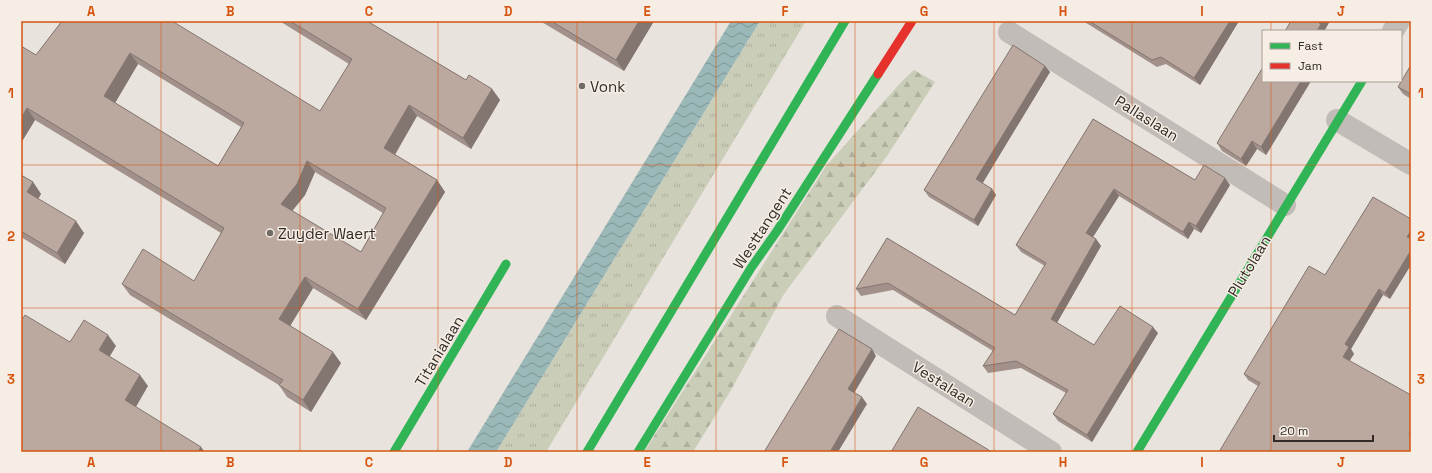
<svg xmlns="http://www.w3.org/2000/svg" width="1432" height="473" viewBox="0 0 1432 473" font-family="'Space Grotesk',sans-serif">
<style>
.grass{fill:url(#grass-tufts)}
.forest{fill:url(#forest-firs)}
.water{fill:url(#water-waves)}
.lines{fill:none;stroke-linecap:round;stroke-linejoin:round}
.street{stroke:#c1bcb7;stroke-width:22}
.fast{stroke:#30b455;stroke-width:9}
.jam{stroke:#e5322d;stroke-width:9}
.wall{fill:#a1918a;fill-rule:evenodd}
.shaded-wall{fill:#837670}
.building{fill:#bba9a0;stroke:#837670;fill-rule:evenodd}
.grid{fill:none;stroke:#d6540f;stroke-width:1;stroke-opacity:0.55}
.poi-dot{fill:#716b66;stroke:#f6eee4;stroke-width:1.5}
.labels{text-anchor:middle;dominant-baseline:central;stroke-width:3;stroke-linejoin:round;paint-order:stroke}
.poi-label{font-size:15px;fill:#312a26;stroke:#f6eee4;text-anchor:start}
.street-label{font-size:15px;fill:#312a26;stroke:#f6eee4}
.neatline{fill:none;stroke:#d6540f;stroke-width:1.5}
.grid-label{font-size:13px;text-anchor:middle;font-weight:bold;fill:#d6540f}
</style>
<defs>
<pattern id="grass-tufts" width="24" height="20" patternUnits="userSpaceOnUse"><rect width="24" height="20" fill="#cacdb8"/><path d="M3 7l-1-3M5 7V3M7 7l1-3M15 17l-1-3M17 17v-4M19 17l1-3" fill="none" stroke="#aeb09e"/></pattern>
<pattern id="forest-firs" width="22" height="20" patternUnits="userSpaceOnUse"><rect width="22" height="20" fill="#cacdb8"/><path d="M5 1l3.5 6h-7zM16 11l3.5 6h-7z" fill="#aeb09e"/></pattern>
<pattern id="water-waves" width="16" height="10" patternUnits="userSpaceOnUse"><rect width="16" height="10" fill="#9bb8b8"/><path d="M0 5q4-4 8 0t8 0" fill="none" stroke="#7f9695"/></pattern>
</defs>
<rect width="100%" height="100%" fill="#e9e3dd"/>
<path class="grass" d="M760,21h46l-260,431h-50z"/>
<path class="forest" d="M914,70l21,12 -48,74 -103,138 -53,96 -38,62h-49l182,-286 77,-86z"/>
<path class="water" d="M731,21h29l-264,431h-29z"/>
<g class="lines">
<path class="street" d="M1393,31l6,-10
M1009,32l276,173
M1337,120l74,44
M837,316l214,136"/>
<path class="fast" d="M394,452l112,-188
M587,452l258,-431
M638,452l113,-184 26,-37 101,-157
M1137,452l225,-371"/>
<path class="jam" d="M878,74l34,-53"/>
</g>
<path class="wall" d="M62,21l258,90 29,-47 -68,-42 -1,-1h87l99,59 26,9 8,11 -29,49 -54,-33 -22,39 42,25 8,12 -79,128 -53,-32 -23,38 51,37 -30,49 -24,-15 -8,-12 -149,-90 -8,-11 72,-3 27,-48 -186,-113 -14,23 15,-88zM138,64l103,63 -23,39 -103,-63zM315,172l68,41 -22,39 -69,-41 13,-16z
M540,21h114l-30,50z
M1083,21h156l-39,64 -34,-21 -9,3z
M1411,65v34l-8,-5 -5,-7z
M1045,66l5,6 -68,111 10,6 4,6 -18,31 -49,-29 -5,-7z
M1263,81h48l-45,74 -9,-6 -11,17 -24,-15 -5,-8z
M1093,119l102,61 35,5 -29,48 -7,-4 -6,10 -69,-43 -26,41 3,2 5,7 -44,77 37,22 64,-12 -66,109 -34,-21 -5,-7 13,-21 -45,-25 -33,5 -5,-7 10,-15 -100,-61 -32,6 -5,-7 31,-51 128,77 30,-49 -24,-14 -5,-7z
M21,175l12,7 8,12 -3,5 46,34 -19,31 -44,-27z
M1373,197l17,102 -7,-4 -32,54 3,5 -4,6 -92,26 -10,-6 -4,-6 81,-99z"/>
<path class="shaded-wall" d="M639,21h15l-30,50 -8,-11z
M1230,21h9l-39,64 -6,-7z
M1321,21h9l-5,9v1h-8z
M130,53l8,11 -26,44 -8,-12z
M1045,66l5,6 -69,114 -5,-7z
M1301,81h10l-45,74 -5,-8z
M492,89l8,11 -29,49 -8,-11z
M409,105l8,11 -25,43 -8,-11z
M27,108l8,12 -14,23v-25z
M1252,141l5,8 -11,17 -5,-7z
M307,161l8,11 -10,23 -16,20 -8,-11z
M1225,178l5,7 -29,48 -5,-7z
M437,180l8,12 -79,128 -8,-11z
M33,182l8,12 -6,10 -8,-12z
M992,189l4,6 -18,31 -4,-6z
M1114,189l5,7 -28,44 -5,-7z
M76,221l8,12 -19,31 -8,-11z
M1189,222l5,7 -6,10 -5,-7z
M1411,230v12l-4,-5z
M1096,239l5,7 -46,80 -4,-7z
M1411,250v15l-21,34 -5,-6z
M305,277l8,11 -26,43 -8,-12z
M1379,289l4,6 -32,54 3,5 -6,9 -5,-6 2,-13z
M1153,327l5,6 -66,109 -5,-7z
M108,335l8,11 -9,15 -8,-11z
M872,349l4,7 -23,39 -5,-6z
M333,352l8,11 -30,49 -8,-12z
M140,375l8,11 -15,26 -8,-12z
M862,397l5,7 -29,48h-8z
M201,447l4,5h-7z"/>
<path class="building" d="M62,21h110l148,90 32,-52 -62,-38h77l99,59 3,-5 23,14 -29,49 -54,-33 -25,43 53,32 -79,129 -53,-32 -26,42 54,33 -30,48 -24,-15 4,-5 -161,-96 21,-35 51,32 30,-53 -197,-120 -6,10v-72l15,9zM130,53l114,70 -26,43 -114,-70zM307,161l79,47 -25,44 -80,-48 16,-20z
M551,21h88l-23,39z
M1089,21h141l-36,57 -33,-21 -9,3z
M1291,21h30l-2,2 2,1 -4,7h-32z
M1013,45l32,21 -69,113 16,10 -18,31 -50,-30z
M1411,65v29l-13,-7z
M1263,67v14h38l-40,66 -9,-6 -11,18 -24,-16z
M1093,119l102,61 9,-15 21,13 -29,48 -7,-4 -6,10 -69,-43 -28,44 10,6 -45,80 43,26 26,-39 33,21 -66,108 -34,-21 15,-24 -52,-29 -33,5 12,-18 -107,-65 -32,6 31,-51 128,77 31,-52 -30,-18z
M21,175l12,7 -6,10 49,29 -19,32 -36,-22z
M1373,197l38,22v11l-4,7 4,2v11l-26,43 -6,-4 -34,55 4,3 -6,10 68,38v35l-2,4 2,1v17h-192l41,-69 -16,-9 65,-108 16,9z
M25,315l45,27 14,-22 24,15 -9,15 41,25 -15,25 76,47 -3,5h-177v-131z
M839,329l33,20 -24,40 14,8 -32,55h-66z
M918,407l74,45h-101z"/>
<path class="grid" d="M161,21v431M300,21v431M438,21v431M577,21v431M716,21v431M855,21v431M994,21v431M1132,21v431M1271,21v10M1271,81v371M21,165h1390M21,308h1390"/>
<g class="poi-dot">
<circle cx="582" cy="86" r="4"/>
<circle cx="270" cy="233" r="4"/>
</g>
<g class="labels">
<g class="poi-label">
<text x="590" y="86">Vonk</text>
<text x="278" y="233">Zuyder Waert</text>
</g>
<g class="street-label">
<text transform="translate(1147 118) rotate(32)">Pallaslaan</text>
<text transform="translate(762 228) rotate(-57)">Westtangent</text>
<text transform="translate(1249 266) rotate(-59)">Plutolaan</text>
<text transform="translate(439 351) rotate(-59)">Titanialaan</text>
<text transform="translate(944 384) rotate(32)">Vestalaan</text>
</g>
</g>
<rect width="1432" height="473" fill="none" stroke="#f6eee4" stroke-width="44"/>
<rect x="1262" y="30" width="140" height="52" fill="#f6eee4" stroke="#a7a098"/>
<rect x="1270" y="43" width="20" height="6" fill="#30b455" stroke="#a7a098"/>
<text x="1298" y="50" font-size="12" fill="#312a26">Fast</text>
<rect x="1270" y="63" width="20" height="6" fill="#e5322d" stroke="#a7a098"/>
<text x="1298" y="70" font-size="12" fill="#312a26">Jam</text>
<path d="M1274 435v6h99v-6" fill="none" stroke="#312a26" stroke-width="2"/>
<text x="1280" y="435" font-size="12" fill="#312a26" stroke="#f6eee4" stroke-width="3" paint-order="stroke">20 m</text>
<rect x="22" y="22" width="1388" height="429" class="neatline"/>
<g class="grid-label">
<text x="91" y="16">A</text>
<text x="230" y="16">B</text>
<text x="369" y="16">C</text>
<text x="508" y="16">D</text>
<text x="647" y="16">E</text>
<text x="785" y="16">F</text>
<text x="924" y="16">G</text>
<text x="1063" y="16">H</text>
<text x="1202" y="16">I</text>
<text x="1341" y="16">J</text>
<text x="11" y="98">1</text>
<text x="1421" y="98">1</text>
<text x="11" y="241">2</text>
<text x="1421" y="241">2</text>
<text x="11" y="384">3</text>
<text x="1421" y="384">3</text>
<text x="91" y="467">A</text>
<text x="230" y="467">B</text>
<text x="369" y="467">C</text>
<text x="508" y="467">D</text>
<text x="647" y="467">E</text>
<text x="785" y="467">F</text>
<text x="924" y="467">G</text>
<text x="1063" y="467">H</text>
<text x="1202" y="467">I</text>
<text x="1341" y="467">J</text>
</g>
</svg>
